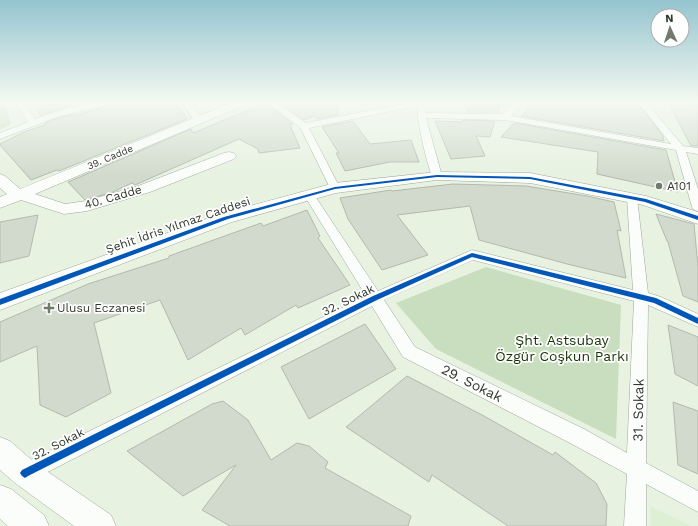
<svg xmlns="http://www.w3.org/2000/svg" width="698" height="526" viewBox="0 0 698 526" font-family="'Work Sans',sans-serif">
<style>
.built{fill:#ddf0d4}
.green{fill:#c9debf}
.building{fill:#d1dacc;stroke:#b2baae}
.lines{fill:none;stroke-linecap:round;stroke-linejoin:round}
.street-casing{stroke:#a0a89c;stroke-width:1}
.secondary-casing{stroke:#a0a89c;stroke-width:1}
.street{fill:#fbfdfa;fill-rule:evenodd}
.secondary{fill:#fbfdfa;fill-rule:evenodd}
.cycleway-casing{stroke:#fefefe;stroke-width:2}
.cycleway{fill:#0057b8;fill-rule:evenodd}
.poi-dot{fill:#717a6d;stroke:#fefefe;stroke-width:1.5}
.labels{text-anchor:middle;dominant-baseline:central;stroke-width:3.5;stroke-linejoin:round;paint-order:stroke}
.far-street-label{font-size:10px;fill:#31392e;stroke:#fefefe}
.poi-label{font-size:12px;fill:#31392e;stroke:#fefefe;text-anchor:start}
.street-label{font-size:12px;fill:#31392e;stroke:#fefefe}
.near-park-label{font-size:14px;fill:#193407;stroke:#fefefe}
.near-street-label{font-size:14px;fill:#31392e;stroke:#fefefe}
</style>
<rect width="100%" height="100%" fill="#e7f2e1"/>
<path class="built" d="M650,506l41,20h-40z"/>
<path class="green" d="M0,102h5l6,22 -11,6z
M486,267l135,38 -5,134 -180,-90 -40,-46z"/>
<path class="building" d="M34,102h34l3,4 -31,9z
M125,102h52l2,7h2l6,10 -128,52 -2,-1 -26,10 -31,-35v-1l24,-12 21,-7 -1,-1 13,-6 20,-4 1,1 33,-11z
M278,102h59l1,13 -21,4 -3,-3 -10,4z
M472,102h29l-3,10h-31z
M535,102h102l26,34 1,5 -143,-25z
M668,102h30v44h-7z
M265,103l28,21 -3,1 10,23 -41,5 -1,-4 -19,-10 -104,46 -3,-2 -19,9 -28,8 -17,-18 123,-53 2,4z
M463,120l32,1 -5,16 -14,-1 9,20 -34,3 -16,-38 27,1z
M353,121l17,23 41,-4 8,22h-29l-45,9 -9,-18h3l-17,-26z
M514,123l152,27 12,42 -81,-18 1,-22 -97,-15z
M453,184l73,2 61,10 27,6 7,29 -4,-1 9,48 -55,-13 -92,-25 -9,-34 -73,9 31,40 -46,15 -34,-51 -8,-21 51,-8 1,1z
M307,210l13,26 -2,2 32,47 -52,23 -2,-3 -51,30 -4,-7 -53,32 -28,-60 -66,23 17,70 -45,24 -26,-12 -3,-59 -37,16v-40l88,-38 81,-26v-2l92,-33 2,3z
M656,214l38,10 4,43v35l-15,-6 -15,-54 -1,-1z
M38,215l-9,41 -29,7v-41z
M365,324l31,45 -87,50 -28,-52z
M668,325l30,12v49l-23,-12z
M407,376l77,40 69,39 2,-3 41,31 11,21 -1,22h-98l-76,-51 -3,7 -83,-55z
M223,401l25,19 23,40 26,-17 12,3 19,16 -3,6 86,48 -3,10h-178l-28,-16 34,-45 -53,31 -56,-45 85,-47z
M673,402l25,9v63l-20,-9z"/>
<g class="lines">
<g class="street-casing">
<path id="street" d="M15,102h8l12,17c24,-9 50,-17 76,-17l-1,2 -53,13 -57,22v-6l28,-11z
M182,102h8l12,18 -1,2h-6z
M266,102h9l31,21 108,-21 11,1 -4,2 -112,23 31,60 -5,3 -5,-3 -30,-61z
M515,102h9l-13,14 160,28 -33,-42h8l37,44 15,2v6l-12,-2 12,37v22l-4,-1 -2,-3 -16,-57 -171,-30 -79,-2 16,58 -5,3 -4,-1c-5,-9 -18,-63 -15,-72h6l2,7 77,1z
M309,192l4,1 65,98 94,-41 161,40 -6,-92 5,-3 4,1 1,2 11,95 13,4 37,17v13l-50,-22 -2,158 52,28v21l-52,-28v42h-22l3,-52 -57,-31 -167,-86 -31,-51 -340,174 -7,3 -7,-3 -3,-7 3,-7 348,-170 -62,-101zM473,260l161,41 -7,152 -43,-24 -169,-82 -31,-47z"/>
</g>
<g class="secondary-casing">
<path id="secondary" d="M233,102h16l-2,2 -212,90 30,10 21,-3 52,-15 86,-33 5,-1 5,1 2,3 -2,3 -84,33 -63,19 -23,3 -43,-14 -21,8v-11l7,-3 -7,-6v-14l5,2 15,13z
M437,172l93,1 116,23 52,16v12l-55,-19 -113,-22 -93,-3 -101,13 -104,29 -232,88v-17l220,-79 115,-31z
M0,437l10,4 25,22 76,52 5,11h-42l-59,-43 -15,-13z
M0,485l11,4 33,26 5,11h-41l-8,-7z"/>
</g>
<use href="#street" class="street"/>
<use href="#secondary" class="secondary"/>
<g class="cycleway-casing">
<path id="cycleway" d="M437,175l93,2 116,22 52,17v4l-53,-18 -115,-23 -93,-2 -102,12 -107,30 -228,86v-6l224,-82 111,-30z
M472,253l184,45 42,20v6l-44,-21 -182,-46 -95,43 -349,176 -3,2 -3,-2 -2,-3 2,-3 351,-174z"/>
</g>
<use href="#cycleway" class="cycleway"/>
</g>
<linearGradient id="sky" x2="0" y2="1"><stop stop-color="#95c4cf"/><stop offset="0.58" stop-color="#f4f9f2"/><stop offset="1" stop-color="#f4f9f2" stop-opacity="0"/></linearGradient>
<rect width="698" height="176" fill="url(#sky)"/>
<g class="poi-dot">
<circle cx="659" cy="186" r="4"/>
<path d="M47 302h4v4h4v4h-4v4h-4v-4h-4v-4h4z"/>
</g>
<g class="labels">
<g class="far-street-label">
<text transform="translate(110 157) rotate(-23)">39. Cadde</text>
</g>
<g class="poi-label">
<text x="667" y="186">A101</text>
<text x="57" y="308">Ulusu Eczanesi</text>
</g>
<g class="street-label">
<text transform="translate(113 197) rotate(-16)">40. Cadde</text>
<text transform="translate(178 225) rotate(-19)">Şehit İdris Yılmaz Caddesi</text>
<text transform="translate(348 300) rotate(-26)">32. Sokak</text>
<text transform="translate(58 444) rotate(-27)">32. Sokak</text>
</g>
<g class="near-park-label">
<text x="562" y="340">Şht. Astsubay<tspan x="562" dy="16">Özgür Coşkun Parkı</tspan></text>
</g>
<g class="near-street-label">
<text transform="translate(472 383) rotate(27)">29. Sokak</text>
<text transform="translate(638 410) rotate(-89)">31. Sokak</text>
</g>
</g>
<g transform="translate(670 28) rotate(357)"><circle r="19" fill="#fefefe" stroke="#acafab"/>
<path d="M0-3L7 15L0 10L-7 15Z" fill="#717a6d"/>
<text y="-6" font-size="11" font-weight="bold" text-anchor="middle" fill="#31392e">N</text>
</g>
</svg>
